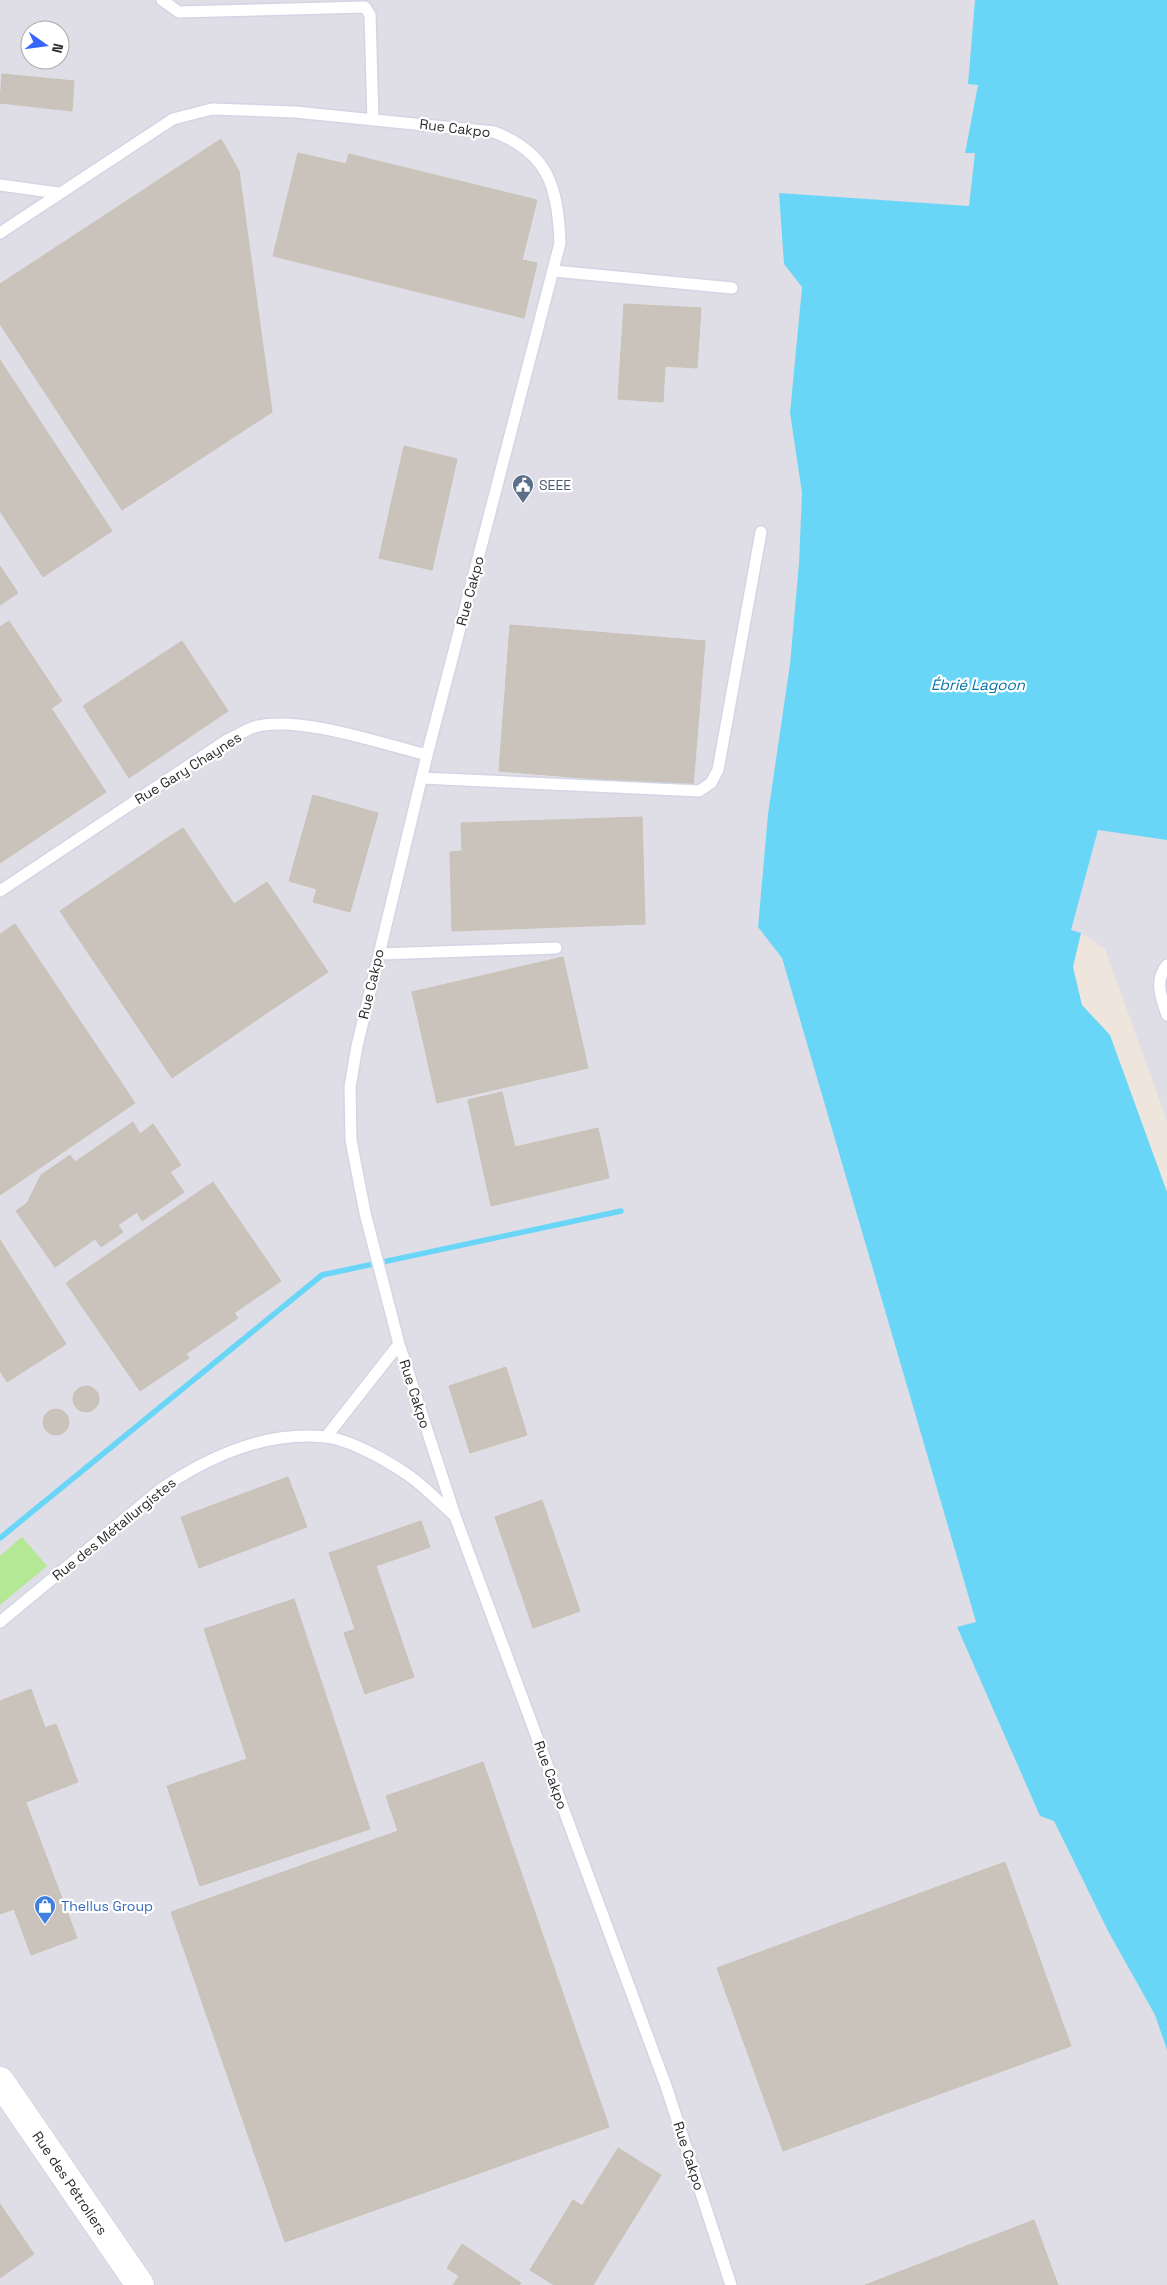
<svg xmlns="http://www.w3.org/2000/svg" width="1167" height="2285" viewBox="0 0 1167 2285" font-family="'Space Grotesk',sans-serif">
<style>
.industrial{fill:#dfdde6;fill-rule:evenodd}
.green{fill:#b4e895}
.water{fill:#69d6f7}
.lines{fill:none;stroke-linecap:round;stroke-linejoin:round}
.stream{stroke:#69d6f7;stroke-width:5.5}
.building{fill:#c9c3bc;stroke:#c9c2b6}
.service-casing{stroke:#d1d6e5;stroke-width:14}
.tertiary-casing{stroke:#d1d6e5;stroke-width:30}
.service{stroke:#fff;stroke-width:11}
.tertiary{stroke:#fff;stroke-width:28}
.labels{text-anchor:middle;dominant-baseline:central;stroke-width:4.5;stroke-linejoin:round;paint-order:stroke}
.street-label{font-size:14px;fill:#2b2b2b;stroke:#fff}
.service-label{font-size:14px;fill:#4e5e75;stroke:#fff;text-anchor:start}
.shop-label{font-size:14px;fill:#366cbe;stroke:#fff;text-anchor:start}
.water-label{font-size:15px;font-style:italic;fill:#0474a6;stroke:#fff}
</style>
<rect width="100%" height="100%" fill="#eee6dc"/>
<path class="industrial" d="M0,0h975l-7,83 10,2 -13,67 10,1 -6,53 -190,-12 5,70 18,23 -12,126 12,80 -3,70 -9,101 -22,150 -10,113 24,31 194,664 -19,6 83,188 14,5 54,110 47,84 12,35v235h-1167zM30,30h30v30h-30z
M1098,830l69,10v281l-62,-172 -24,-16 -10,-3z"/>
<path class="green" d="M22,1537l25,29 -47,39v-49z"/>
<path class="water" d="M975,0h192v840l-69,-10 -27,100 10,3 -8,34 9,38 28,30 57,157v858l-12,-35 -47,-84 -54,-110 -14,-5 -83,-189 19,-5 -194,-664 -24,-31 10,-113 22,-150 9,-101 3,-70 -12,-80 12,-126 -18,-23 -5,-71 190,13 6,-53h-10l13,-68 -10,-1z"/>
<g class="lines">
<path class="stream" d="M0,1538l322,-263 299,-64"/>
</g>
<path class="building" d="M2,74l72,7 -2,30 -72,-8z
M221,139l18,32 33,241 -150,98 -122,-186v-40z
M298,153l48,11 3,-10 188,46 -15,60 15,3 -13,55 -251,-62z
M624,304l77,4 -4,60 -32,-2 -2,36 -45,-3z
M0,360l112,171 -69,46 -43,-66z
M404,446l53,13 -25,111 -53,-12z
M0,566l18,27 -18,12z
M9,621l53,80 -62,41v-115z
M510,625l195,16 -12,146 -194,-16z
M182,641l46,70 -99,67 -46,-72z
M51,708l55,84 -106,71v-121z
M313,795l65,18 -28,99 -37,-10 4,-13 -28,-8z
M642,817l3,107 -193,7 -2,-79 12,-1 -1,-28z
M183,828l51,76 33,-22 61,90 -54,36 -111,-167z
M163,841l111,167 -102,70 -112,-167z
M15,924l120,179 -135,92v-261z
M563,957l25,111 -151,35 -25,-111z
M502,1092l13,55 83,-19 11,50 -118,28 -23,-106z
M133,1122l7,12 13,-10 28,41 -11,7 14,20 -42,29 -5,-9 -19,13 5,7 -22,15 -6,-8 -40,28 -39,-56 11,-8 14,-28 29,-20 5,7z
M213,1182l68,99 -47,32 4,5 -52,36 3,4 -49,33 -74,-108z
M0,1240l66,104 -59,38 -7,-11z
M506,1367l21,68 -57,18 -21,-67z
M73 1399a13 13 0 1 1 26 0a13 13 0 1 1-26 0Z
M43 1422a13 13 0 1 1 26 0a13 13 0 1 1-26 0Z
M288,1477l19,50 -108,41 -18,-51z
M542,1500l38,111 -47,17 -38,-111z
M421,1521l9,26 -54,19 38,111 -49,17 -21,-61 11,-4 -26,-76z
M294,1599l76,230 -170,57 -33,-100 80,-27 -43,-130z
M31,1689l14,39 11,-4 22,58 -52,20 -26,-68v-33z
M0,1734l77,204 -46,17 -17,-46 -14,5z
M483,1762l126,365 -324,115 -114,-330 227,-81 -12,-35z
M1005,1862l66,184 -288,105 -66,-183z
M618,2148l43,27 -36,58 -43,-27z
M573,2200l52,33 -32,52h-39l-24,-15z
M0,2204l34,50 -34,24z
M1034,2220l24,65h-193z
M462,2244l59,39 -2,2h-66l6,-9 -12,-8z"/>
<g class="lines">
<g class="service-casing">
<path id="service" d="M162,0l17,12 186,-5 5,8 3,105
M0,185l58,8
M0,233l173,-114 39,-10 83,3 199,20c55,21 64,56 66,111l-133,512 -70,291 -7,41 1,53 14,73 34,131 56,172 211,570 65,199
M554,271l178,17
M422,778l277,13 12,-8 7,-13 43,-238
M0,891l227,-151c10,-4 21,-12 31,-14 44,-10 125,18 169,29
M379,954l177,-6
M1167,965c-13,16 -6,32 0,50
M326,1437l73,-93
M0,1622l161,-133c47,-32 105,-58 164,-52 24,2 63,24 83,38 16,11 31,27 46,40"/>
</g>
<g class="tertiary-casing">
<path id="tertiary" d="M0,2081l140,204"/>
</g>
<use href="#service" class="service"/>
<use href="#tertiary" class="tertiary"/>
</g>
<defs>
<g id="civic-pin" transform="scale(1.125)"><path d="M0 17L-7.5 6A9.5 9.5 0 1 1 7.5 6Z" fill="#5c6f8a" stroke="#fff"/><path d="M-.6-6.5H3V-4.5H.6V-3L4-1V1h2V6H-6V1h2V-1L-.6-3ZM-1.2 2.5V6h2.4V2.5Z" fill="#fff"/></g>
<g id="shop-pin" transform="scale(1.125)"><path d="M0 17L-7.5 6A9.5 9.5 0 1 1 7.5 6Z" fill="#3f7fe0" stroke="#fff"/><path d="M-5-2.5h2.3a2.7 3.5 0 0 1 5.4 0H5L5.5 6h-11ZM-1.5-2.5h3a1.5 2.3 0 0 0-3 0Z" fill="#fff"/></g>
</defs>
<g fill-rule="evenodd">
<use href="#civic-pin" x="523" y="485"/>
<use href="#shop-pin" x="45" y="1906"/>
</g>
<g class="labels">
<g class="street-label">
<text transform="translate(455 128) rotate(7)">Rue Cakpo</text>
<text transform="translate(470 591) rotate(-75)">Rue Cakpo</text>
<text transform="translate(188 768) rotate(-32)">Rue Gary Chaynes</text>
<text transform="translate(371 984) rotate(-77)">Rue Cakpo</text>
<text transform="translate(415 1394) rotate(72)">Rue Cakpo</text>
<text transform="translate(114 1529) rotate(-39)">Rue des Métallurgistes</text>
<text transform="translate(551 1775) rotate(70)">Rue Cakpo</text>
<text transform="translate(689 2156) rotate(72)">Rue Cakpo</text>
<text transform="translate(70 2183) rotate(56)">Rue des Pétroliers</text>
</g>
<g class="service-label">
<text x="539" y="485">SEEE</text>
</g>
<g class="shop-label">
<text x="61" y="1906">Thellus Group</text>
</g>
<g class="water-label">
<text x="978" y="684">Ébrié Lagoon</text>
</g>
</g>
<g transform="translate(45 45) rotate(104)"><circle r="24" fill="#ffffff" stroke="#aaaaaa"/>
<path d="M0-4L9 19L0 12L-9 19Z" fill="#3864ff"/>
<text y="-8" font-size="14" font-weight="bold" text-anchor="middle" fill="#2b2b2b">N</text>
</g>
</svg>
